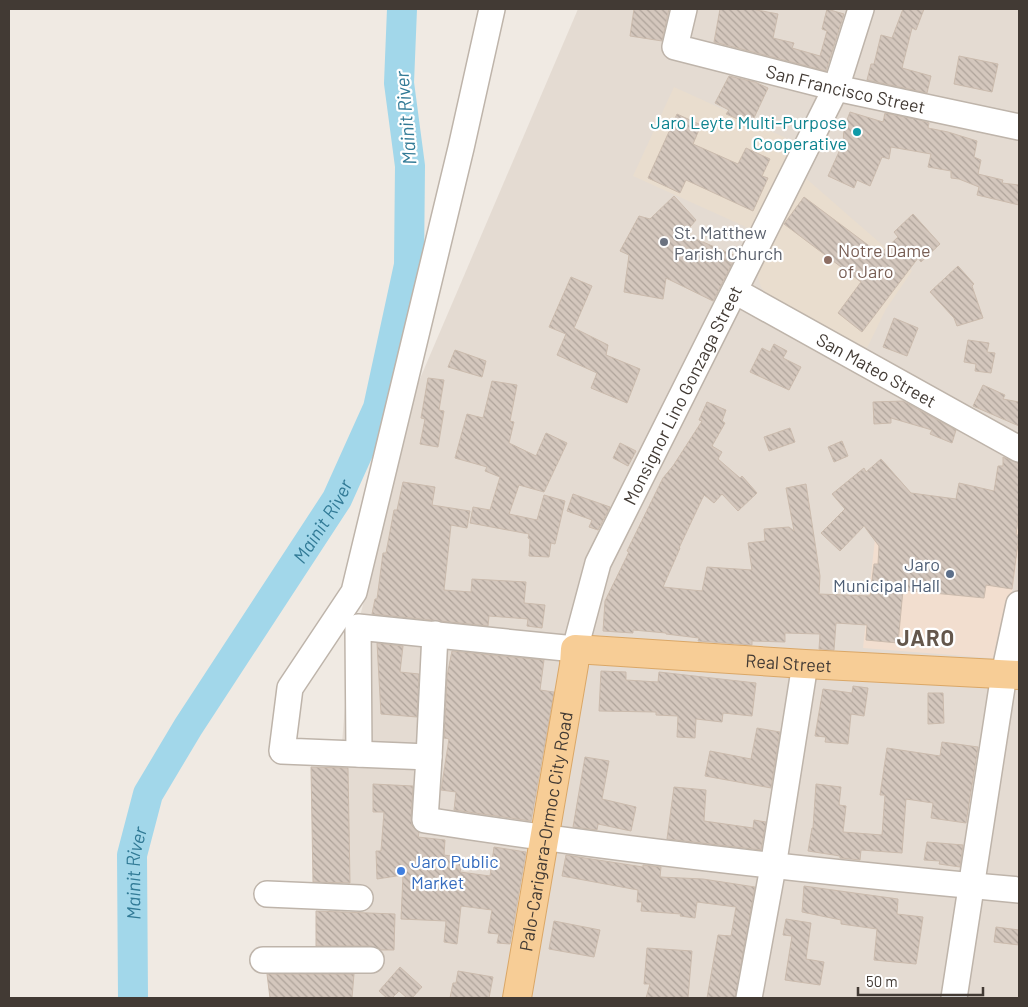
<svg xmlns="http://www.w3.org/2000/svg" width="1028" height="1007" viewBox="0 0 1028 1007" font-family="Barlow,sans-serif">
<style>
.residential{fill:#e4dbd2}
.commercial{fill:#f2decf}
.education{fill:#e9ddce}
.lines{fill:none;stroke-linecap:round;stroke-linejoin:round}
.river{stroke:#a2d7ea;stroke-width:30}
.building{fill:url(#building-back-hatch);stroke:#cbbbad}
.minor-casing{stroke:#beb4aa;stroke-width:28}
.major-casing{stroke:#daa767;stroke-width:30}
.minor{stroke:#fff;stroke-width:25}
.major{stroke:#f7cd96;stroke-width:28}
.culture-dot{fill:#0f9aa8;stroke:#fff;stroke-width:2}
.worship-dot{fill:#6b7280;stroke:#fff;stroke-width:2}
.education-dot{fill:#8d6e63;stroke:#fff;stroke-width:2}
.service-dot{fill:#5c6f8a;stroke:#fff;stroke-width:2}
.shop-dot{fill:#3f7fe0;stroke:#fff;stroke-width:2}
.labels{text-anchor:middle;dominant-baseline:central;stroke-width:4.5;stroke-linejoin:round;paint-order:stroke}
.street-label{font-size:18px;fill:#423a34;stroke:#fff}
.culture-label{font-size:18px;fill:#0d838f;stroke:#fff;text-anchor:end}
.worship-label{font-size:18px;fill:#5b616d;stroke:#fff;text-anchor:start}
.education-label{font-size:18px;fill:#785e54;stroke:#fff;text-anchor:start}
.service-label{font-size:18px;fill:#4e5e75;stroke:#fff;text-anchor:end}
.shop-label{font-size:18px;fill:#366cbe;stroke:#fff;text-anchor:start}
.water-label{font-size:19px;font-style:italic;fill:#317a96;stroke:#fff}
.district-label{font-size:22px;font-weight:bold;letter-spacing:1px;fill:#64574c;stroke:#fff}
</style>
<defs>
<pattern id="building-back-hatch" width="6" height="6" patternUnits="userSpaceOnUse" patternTransform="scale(1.25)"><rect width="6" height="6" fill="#d4c7bd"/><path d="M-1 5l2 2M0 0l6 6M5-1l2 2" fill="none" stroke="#aea39a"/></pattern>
</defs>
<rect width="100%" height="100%" fill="#f0eae3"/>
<path class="residential" d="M578,9h441v989h-697l26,-331 65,-272z"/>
<path class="commercial" d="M877,521l142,8v16l-17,114 -139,-11z"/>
<path class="education" d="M674,87l123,56 -40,89 -124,-56z
M801,174l111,97 -26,38 -19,39 -98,-51 -8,-10 -5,-16z"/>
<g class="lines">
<path class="river" id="s1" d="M133,998l-1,-143 16,-61 40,-67 149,-228 41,-91 31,-143 1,-99 -11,-83 3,-74"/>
</g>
<path class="building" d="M634,9h35l-7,32 -32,-5z
M720,9h32l26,5 -5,24 21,5 -2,5 28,8 7,-25 -5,-2 5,-20 17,5 -18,57 -112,-29z
M903,9h21l-8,21 -4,-2 -10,40 29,8 -4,17 -60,-13 4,-16h3l7,-29 11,3z
M959,56l39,8 -6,28 -38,-8z
M729,76l26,6 13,6 -15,32 -11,-5 -2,5 -14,-6 3,-4 -14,-7z
M850,112l33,10 2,-9 35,7 9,3 -1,5 20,4 29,9 -3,16 7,3 -3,14 25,6 -1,3 17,2v20l-42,-10 2,-8 -20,-8 -8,-1v-7l-23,-4 3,-13 -40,-7 -2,12 -7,-2 -12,29 -13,-6 -3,8 -26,-12 15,-33 1,-15z
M677,114l24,11 -8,19 45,20 8,-16 24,11 -8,17 6,2 -15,33 -67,-31 -6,13 -32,-15z
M674,196l22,24 -12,14 52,22 -23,45 -47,-23 -3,21 -39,-7 5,-37 -9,-4 19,-35 11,3z
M804,197l76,57 18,-17 -4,-5 19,-18 27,30 -19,18 -3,-4 -56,74 -24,-19 23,-31 -77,-58z
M958,266l16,18 -2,2 11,32 -26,8 -3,-8 -24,-26z
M571,277l21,9 -18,42 34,17 -2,10 34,14 -13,34 -36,-15 6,-15 -40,-18 9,-21 -17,-7z
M894,318l24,10 -11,28 -24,-9z
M968,340l21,3 -2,9 8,1 -4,20 -16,-2 1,-7 -12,-2z
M774,344l13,7 -4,7 18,9 -12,23 -39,-18 12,-24 8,4z
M455,350l31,11 -4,16 -34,-10z
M428,378l16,2 -5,30 5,1 -6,36 -18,-3 5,-25 -4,-1z
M492,381l25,4 -7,36 4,1 -5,21 27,13 10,-23 21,10 -23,49 -25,-7 -10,29 28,6 7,-25 21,6 -10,43 -4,-1 -2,14 -20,-1 1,-17 -2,-1 1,-4 -59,-11 3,-16 17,3 10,-33 -15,-6 2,-4 -32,-9 12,-44 16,4z
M983,385l22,10 -2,4 16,3v24l-46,-20z
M903,401l53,29 -4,13 -22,-9 2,-4 -41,-12v5l-17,1 -1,-22z
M707,402l19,8 -4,11 3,2 -13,23 10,6 -4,7 22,19 2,-2 15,17 -19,18 -16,-17 -8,9 -10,-8 -25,53h1l-17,39 39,4 5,-24 45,3 -4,-27 17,-2 -1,-12 25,-2 5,4 -8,-43 20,-4 14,92 -1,18 51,2 4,-32h4l1,-18 -15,-20 -24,25 -19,-18 24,-24 -13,-15 32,-26 2,4 15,-13 30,34 45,6 3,-16 35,8 4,-25h5v-9l16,6v48l-3,24h3l-7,54 -26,-4 -2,13 -81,-8 -5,53 -32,-3 1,-15 -31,-2 -2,27 -15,-1 1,-15 -35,-1v9l-33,-1v4l-54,-4 1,-3 -33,-4v-1l-33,-3v3l-30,-2 2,-30 24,-49 -2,-1 36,-73 10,-12 29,-45 -3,-1z
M790,428l5,14 -26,9 -5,-14z
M842,441l6,15 -14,6 -6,-15z
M620,443l16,8 -8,15 -15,-8z
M403,482l32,5 -3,18 38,6 -3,17 -16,-3 -7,65 27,2 1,-13 54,3 -2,21 21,2 -3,23 -15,-2 1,-7 -39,-3 -1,10 -116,-12 3,-15h2l6,-46h3l8,-43h3z
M573,494l37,13 -12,23 -9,-3 3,-7 -25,-9z
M377,643l26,3 -3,26 19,2 -2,43 -36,-3z
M452,651l92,9 -4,30 14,2 -23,129 -77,-11 2,-18 -15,-2 8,-51 -5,-1 3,-62z
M601,671l25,1v8l32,2 1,-10 97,11 -4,33 -29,-3 -1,9 -26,-3 -1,19 -18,-1 1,-21 -22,-1v-3l-57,-1z
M853,686l15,2 -4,28 -13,-2 -3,30 -23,-2 1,-5 -11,-1 8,-47 29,4z
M928,693h15l1,30 -16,1z
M757,728l23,4 -9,56 -66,-12 5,-25 41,8z
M942,742l36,5 -12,76 -35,-5 2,-15 -27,-4 -4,54 -41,-3 -1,10 -20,-2v-2l-32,-5 4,-23h1l3,-44 25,3 -2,18 7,1 -3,26 39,3 3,-40h-5l7,-47 53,8z
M585,757l24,4 -7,38 34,8 -5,24 -33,-7 -1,6 -24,-3z
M311,767l37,1 2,115 -37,-1z
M373,784l40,2 -2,33 1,7 7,7 -1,4 27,3 -1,15 19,3 -3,14 30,4 4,-29 32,5 -16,92 -13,-1 2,-9 -11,-1 4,-23 -31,-4 -4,38 -13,-2 2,-21 -45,-2 2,-44 -26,4 -1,-28h5l3,-39h-11z
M674,787l32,3 -2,31 49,7 1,-8 12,2 -5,28 -94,-11z
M927,842l36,3 -3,22 -21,-3 1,-3 -16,-1z
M566,855l77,12v-2l18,2 -1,10 43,2 52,8 -20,111h-28l11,-63 13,1 5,-29 -39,-5 -2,16 -15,-2 1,-2 -40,-3 1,-9h-5l1,-12 -76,-14z
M804,886l94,13 -1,15 26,3 -7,47 -42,-4 3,-31 -36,-5v-4l-39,-8z
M316,911l79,3 -1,36h-13l-10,-4h-55z
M786,919l25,4 -5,36 18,3 -4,23 -35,-5 7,-44 -9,-1z
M554,921l46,9 -6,27 -45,-8z
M996,927l23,3v15l-25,-3z
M647,948l45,3 -4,47h-42l4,-14h-6z
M400,967l22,20 -10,11h-5l-8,-7 -7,7h-5l-8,-7z
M458,971l35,6 -4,21h-39l3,-15h3z
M267,974h87l-2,24h-82z"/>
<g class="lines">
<g class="minor-casing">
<g id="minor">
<path d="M492,9l-31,139 -107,444 -64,96 -8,63 147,6 -4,63c197,31 395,52 594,70"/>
<path id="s2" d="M684,9l-9,38 161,41 183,39"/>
<path id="s3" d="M735,291l284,158"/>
<path id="s4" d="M359,754l-1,-127 217,22 23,-86 238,-475 25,-79"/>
<path d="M429,757l6,-123"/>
<path d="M267,894l93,4"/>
<path d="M263,960h108"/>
<path d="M749,998l24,-131 32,-203"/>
<path d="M954,998l50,-324 15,-70"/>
</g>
</g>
<g class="major-casing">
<g id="major">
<path id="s5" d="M517,998l57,-333 1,-16 230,15 214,11"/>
</g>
</g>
<use href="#minor" class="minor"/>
<use href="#major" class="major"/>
</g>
<circle class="culture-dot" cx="857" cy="132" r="5"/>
<circle class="worship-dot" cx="664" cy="242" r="5"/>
<circle class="education-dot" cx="828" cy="260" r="5"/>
<circle class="service-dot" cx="950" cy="574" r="5"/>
<circle class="shop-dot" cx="401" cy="871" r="5"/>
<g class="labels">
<g class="street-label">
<text stroke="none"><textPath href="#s2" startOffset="215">San Francisco Street</textPath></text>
<text stroke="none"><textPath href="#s3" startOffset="162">San Mateo Street</textPath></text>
<text stroke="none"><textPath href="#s4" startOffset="622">Monsignor Lino Gonzaga Street</textPath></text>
<text stroke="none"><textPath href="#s5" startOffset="568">Real Street</textPath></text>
<text stroke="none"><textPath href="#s5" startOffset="169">Palo-Carigara-Ormoc City Road</textPath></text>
</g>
<g class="culture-label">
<text x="847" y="122">Jaro Leyte Multi-Purpose<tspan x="847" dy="21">Cooperative</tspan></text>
</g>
<g class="worship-label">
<text x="674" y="232">St. Matthew<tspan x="674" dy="21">Parish Church</tspan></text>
</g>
<g class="education-label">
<text x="838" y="250">Notre Dame<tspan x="838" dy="21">of Jaro</tspan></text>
</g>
<g class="service-label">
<text x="940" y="564">Jaro<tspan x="940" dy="21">Municipal Hall</tspan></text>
</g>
<g class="shop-label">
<text x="411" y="861">Jaro Public<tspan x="411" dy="21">Market</tspan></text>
</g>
<g class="water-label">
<text transform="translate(405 118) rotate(-95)">Mainit River</text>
<text stroke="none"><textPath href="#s1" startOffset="530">Mainit River</textPath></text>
<text stroke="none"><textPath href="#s1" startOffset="125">Mainit River</textPath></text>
</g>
<g class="district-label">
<text x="926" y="637">JARO</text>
</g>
</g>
<rect width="1028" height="1007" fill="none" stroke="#423a34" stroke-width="20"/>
<path d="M858 987v8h125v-8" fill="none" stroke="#423a34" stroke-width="2.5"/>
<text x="866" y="987" font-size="15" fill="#423a34" stroke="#ffffff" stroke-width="4" paint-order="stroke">50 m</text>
</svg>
